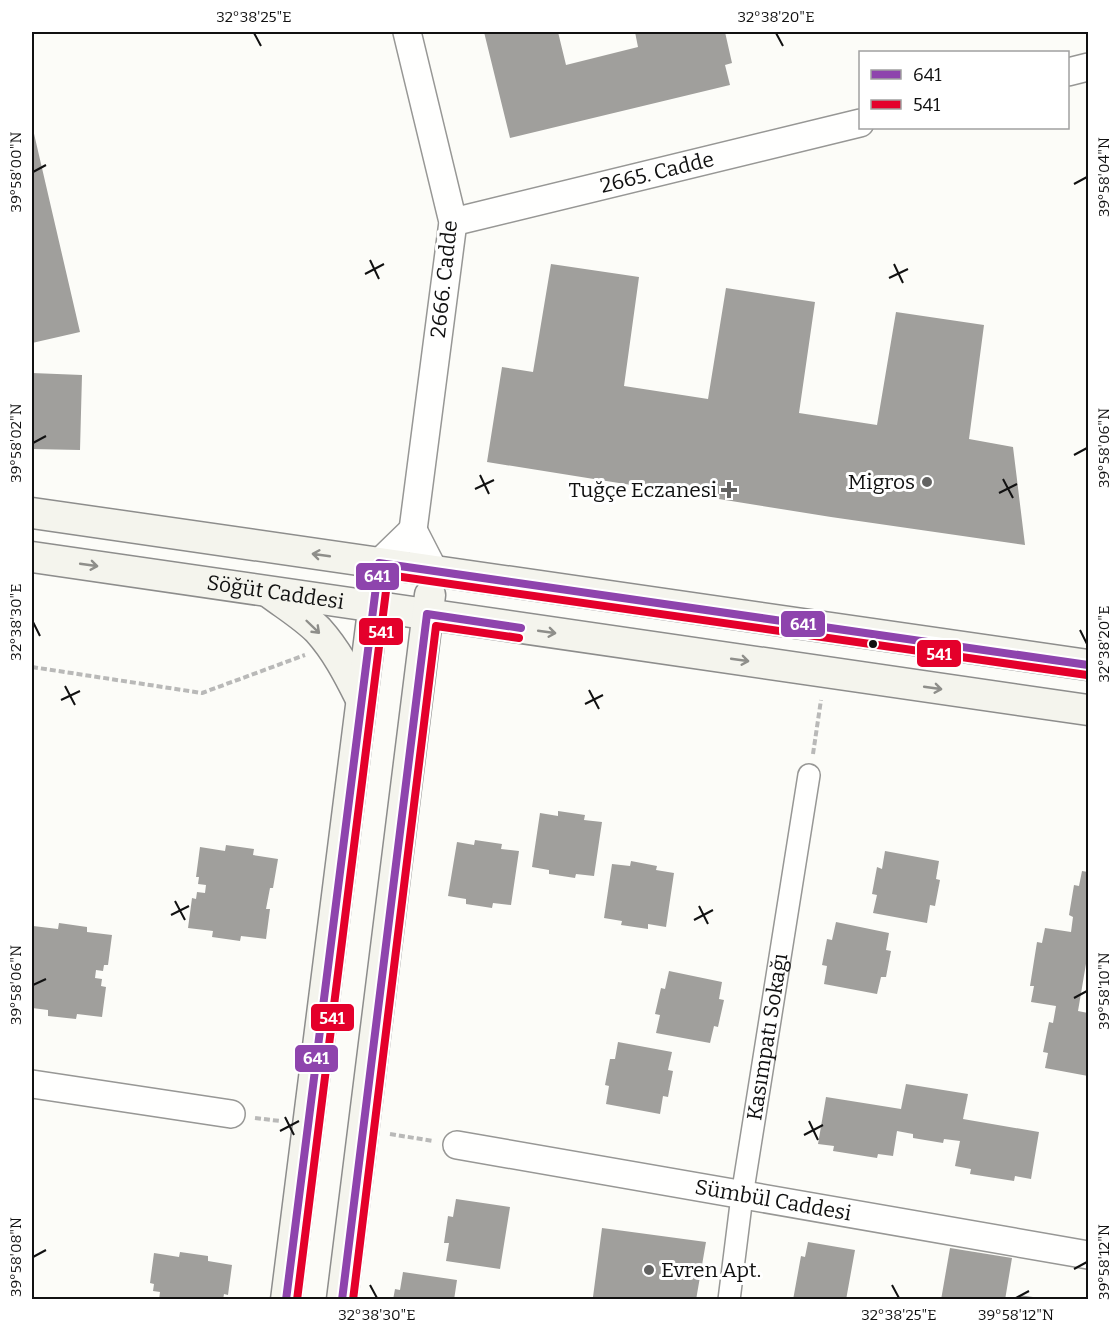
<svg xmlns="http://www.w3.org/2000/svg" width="1120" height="1331" viewBox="0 0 1120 1331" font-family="Bitter,serif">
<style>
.building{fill:#a09f9c}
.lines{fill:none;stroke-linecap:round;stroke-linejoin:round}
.minor-casing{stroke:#979795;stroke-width:24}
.tertiary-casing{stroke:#979795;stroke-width:30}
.secondary-casing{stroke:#8d8d8c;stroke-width:33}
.path{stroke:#b9b9b8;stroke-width:4;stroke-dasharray:6 3;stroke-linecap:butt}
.minor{stroke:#fffffe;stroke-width:21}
.tertiary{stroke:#fffffe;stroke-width:27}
.secondary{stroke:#f4f4ed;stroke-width:30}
.bus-1-casing{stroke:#fff;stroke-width:12}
.bus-2-casing{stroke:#fff;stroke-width:12}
.bus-1{stroke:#8e44ad;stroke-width:8}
.bus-2{stroke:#e4002b;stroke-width:8}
.oneway{stroke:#8e8e8a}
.ticks{fill:none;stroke:#111;stroke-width:2}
.poi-dot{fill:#636362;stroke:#fff;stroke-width:2}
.bus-dot{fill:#111;stroke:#fff;stroke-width:2}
.labels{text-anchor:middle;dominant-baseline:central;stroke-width:6;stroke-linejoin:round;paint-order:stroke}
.street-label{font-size:21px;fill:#111;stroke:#fff}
.poi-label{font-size:21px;fill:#111;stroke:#fff;text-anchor:end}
.line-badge{stroke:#fff;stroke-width:2}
.badge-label{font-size:16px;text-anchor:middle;font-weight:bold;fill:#fff}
.neatline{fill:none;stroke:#111;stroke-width:2}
.ticks-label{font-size:15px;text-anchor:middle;fill:#111}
</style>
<rect width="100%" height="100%" fill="#fcfcf8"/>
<path class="building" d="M484,32h74l8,33 72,-18 -3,-15h90l7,31 -7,2 5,20 -220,53z
M32,125l48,207 -48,11z
M551,264l88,13 -15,109 84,13 18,-111 89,14 -16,111 78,12 19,-113 88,13 -15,114 44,8 12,98 -194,-28 -344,-55 15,-95 31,5z
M32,373l50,2 -2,75 -48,-1z
M558,811l27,4 -1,5 18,2 -8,54 -18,-2 -1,4 -26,-4v-4l-17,-3 8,-54 18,3z
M475,840l27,4 -1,5 18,2 -8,54 -18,-2 -1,5 -26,-4v-5l-18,-3 9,-54 17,3z
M226,845l28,4 -1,6 25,4 -5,29h-3l-4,21h4l-4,30 -25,-3 -1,5 -28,-4 1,-6 -25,-3 4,-30 4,1 1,-7 8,1 1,-8 -8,-1 1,-7h-3l4,-30 25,4z
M885,851l54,10 -3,18 4,1 -5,26 -5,-1 -3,18 -54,-10 4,-18 -5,-1 5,-27 5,2z
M631,861l26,5 -1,4 18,3 -8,54 -18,-3v5l-27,-4 1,-4 -18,-3 8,-54 18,2z
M1082,871l6,1v80l-10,59 10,2v63l-43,-8 3,-15 -5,-1 6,-30 4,1 3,-17 -25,-4 3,-16h-4l7,-44 5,1 3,-15 26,4 2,-15 -4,-2 5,-30 5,1z
M836,922l53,11 -3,17 5,1 -5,26h-5l-4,17 -53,-10 3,-18 -5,-1 5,-26 5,1z
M59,923l28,4v5l25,3 -4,30h-4l-1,6 -7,-1 -1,8 7,1 -1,7 5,1 -4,30 -25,-3 -1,5 -28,-3v-6l-16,-2 1,-82 25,3z
M669,971l53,11 -3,17 5,1 -6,27 -4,-1 -4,17 -54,-10 4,-18 -5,-1 6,-26 4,1z
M618,1042l54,10 -4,18 5,1 -5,26 -5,-1 -3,18 -54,-10 3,-18 -4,-1 5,-26h5z
M906,1084l62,10 -5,25 76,13 -8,47 -16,-3 -1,5 -44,-7 1,-5 -16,-3 5,-25 -16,-2 -1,4 -30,-5v-4l-16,-3 -4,25 -15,-2 -1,4 -44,-7 1,-5 -16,-2 8,-47 75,12z
M456,1199l54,8 -10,62 -54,-8 3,-18h-5l4,-27 5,1z
M602,1228l104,14 -10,58h-87l-16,-3z
M808,1242l47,8 -9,50h-53l8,-44 4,1z
M950,1248l62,10 -7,42h-64z
M180,1252l28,4v5l24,4 -4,30 -4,-1 -1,6h-64l1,-8 -7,-1 1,-7 -4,-1 4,-30 25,4z
M403,1272l54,8 -3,20h-61l2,-11 5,1z
M1019,1295l21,3v2h-22z"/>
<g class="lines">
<g class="minor-casing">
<g id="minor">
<path id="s1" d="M729,1300l13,-104 67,-421"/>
</g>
</g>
<g class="tertiary-casing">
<g id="tertiary">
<path d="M407,32l46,190 -40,308"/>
<path d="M1068,72l20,-5"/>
<path id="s2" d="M453,222l407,-99"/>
<path d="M379,563l34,-33 21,41"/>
<path d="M32,1084l199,30"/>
<path id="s3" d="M457,1145l631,110"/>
</g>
</g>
<g class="secondary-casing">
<g id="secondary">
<path d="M32,513l1056,152"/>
<path id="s4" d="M32,557l1056,153"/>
<path d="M270,593c16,12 34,23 48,37 18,20 30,43 42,67"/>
<path d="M286,1300l90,-713"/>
<path d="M342,1300l88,-705"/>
</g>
</g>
<path class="path" d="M32,667l170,26 103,-38
M813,754l8,-54
M255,1118l25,3
M390,1134l43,7"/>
<use href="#minor" class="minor"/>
<use href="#tertiary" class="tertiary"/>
<use href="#secondary" class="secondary"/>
<g class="bus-1-casing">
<path id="bus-1" d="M286,1300l93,-737 709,102
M342,1300l85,-686 94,14"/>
</g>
<g class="bus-2-casing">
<path id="bus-2" d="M297,1300l91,-725 699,100
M353,1300l83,-674 83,12"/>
</g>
<use href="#bus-1" class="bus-1"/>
<use href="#bus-2" class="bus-2"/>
</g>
<defs><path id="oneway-shaft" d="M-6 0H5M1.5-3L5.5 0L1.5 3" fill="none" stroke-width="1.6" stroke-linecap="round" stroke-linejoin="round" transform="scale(1.5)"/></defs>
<g class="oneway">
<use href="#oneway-shaft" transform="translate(321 555) rotate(-172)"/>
<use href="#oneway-shaft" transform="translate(89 565) rotate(8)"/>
<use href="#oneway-shaft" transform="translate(313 627) rotate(44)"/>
<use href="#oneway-shaft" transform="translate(547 632) rotate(8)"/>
<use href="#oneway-shaft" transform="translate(740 660) rotate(8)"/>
<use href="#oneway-shaft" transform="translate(933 688) rotate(8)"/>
</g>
<path class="ticks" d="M254,33l7,13M776,33l7,13M33,172l13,-7M1074,184l13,-7M370,260l9,19M894,264l9,19M365,274l19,-10M889,278l19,-9M33,443l13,-7M1074,455l13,-7M480,475l9,19M1003,479l10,19M475,489l19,-9M999,493l18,-9M33,622l7,14M1080,630l7,14M65,686l10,19M589,690l10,19M61,700l19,-9M585,704l18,-9M175,901l10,19M699,906l9,18M171,915l18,-9M694,920l19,-10M33,985l13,-6M1074,998l13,-7M285,1117l9,18M809,1121l9,19M280,1131l19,-10M804,1135l19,-10M33,1257l13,-7M1074,1269l13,-7M370,1285l7,13M892,1285l7,13M1016,1298l13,-7"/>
<g class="poi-dot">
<circle cx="927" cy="482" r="6"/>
<path d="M726 481h6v6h6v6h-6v6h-6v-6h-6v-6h6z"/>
<circle cx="649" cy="1270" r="6"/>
</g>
<circle class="bus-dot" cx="873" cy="644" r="5"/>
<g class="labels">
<g class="street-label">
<text stroke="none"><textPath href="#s2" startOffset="210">2665. Cadde</textPath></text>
<text transform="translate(444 279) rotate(-84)">2666. Cadde</text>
<text stroke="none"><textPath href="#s4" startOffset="246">Söğüt Caddesi</textPath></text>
<text stroke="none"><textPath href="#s1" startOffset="266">Kasımpatı Sokağı</textPath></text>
<text stroke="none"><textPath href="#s3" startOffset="321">Sümbül Caddesi</textPath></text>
</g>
<g class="poi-label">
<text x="915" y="482">Migros</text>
<text x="717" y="490">Tuğçe Eczanesi</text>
<text x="661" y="1270" text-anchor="start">Evren Apt.</text>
</g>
</g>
<g class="line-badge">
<rect x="355" y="562" width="45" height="29" rx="6" fill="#8e44ad"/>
<rect x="780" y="610" width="46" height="28" rx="6" fill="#8e44ad"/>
<rect x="358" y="617" width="46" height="29" rx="6" fill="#e4002b"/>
<rect x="916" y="639" width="46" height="29" rx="6" fill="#e4002b"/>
<rect x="310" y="1003" width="45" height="29" rx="6" fill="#e4002b"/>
<rect x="294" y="1044" width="45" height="29" rx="6" fill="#8e44ad"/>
</g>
<g class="badge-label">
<text x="377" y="582">641</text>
<text x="803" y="630">641</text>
<text x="381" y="638">541</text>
<text x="939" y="660">541</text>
<text x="332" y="1024">541</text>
<text x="316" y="1064">641</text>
</g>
<rect width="1120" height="1331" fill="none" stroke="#ffffff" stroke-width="66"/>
<rect x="859" y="51" width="210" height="78" fill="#ffffff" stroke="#a0a0a0" stroke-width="1.5"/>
<rect x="871" y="70" width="30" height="9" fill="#8e44ad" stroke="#a0a0a0" stroke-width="1.5"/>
<text x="913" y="81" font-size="18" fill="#111111">641</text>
<rect x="871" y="100" width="30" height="9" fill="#e4002b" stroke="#a0a0a0" stroke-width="1.5"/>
<text x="913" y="111" font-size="18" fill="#111111">541</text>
<rect x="33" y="33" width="1054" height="1265" class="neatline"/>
<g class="ticks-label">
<text x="254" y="22">32°38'25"E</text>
<text x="776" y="22">32°38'20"E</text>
<text transform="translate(16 172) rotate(-90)" y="5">39°58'00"N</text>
<text transform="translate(1104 177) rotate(-90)" y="5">39°58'04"N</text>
<text transform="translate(16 443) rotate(-90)" y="5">39°58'02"N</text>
<text transform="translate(1104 448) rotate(-90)" y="5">39°58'06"N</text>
<text transform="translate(16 622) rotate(-90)" y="5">32°38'30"E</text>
<text transform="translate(1104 644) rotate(-90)" y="5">32°38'20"E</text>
<text transform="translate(16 985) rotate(-90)" y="5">39°58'06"N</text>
<text transform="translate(1104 991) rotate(-90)" y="5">39°58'10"N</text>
<text transform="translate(16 1257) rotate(-90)" y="5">39°58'08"N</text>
<text transform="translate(1104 1262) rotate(-90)" y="5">39°58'12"N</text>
<text x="377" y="1320">32°38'30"E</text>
<text x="899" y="1320">32°38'25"E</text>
<text x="1016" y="1320">39°58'12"N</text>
</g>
</svg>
